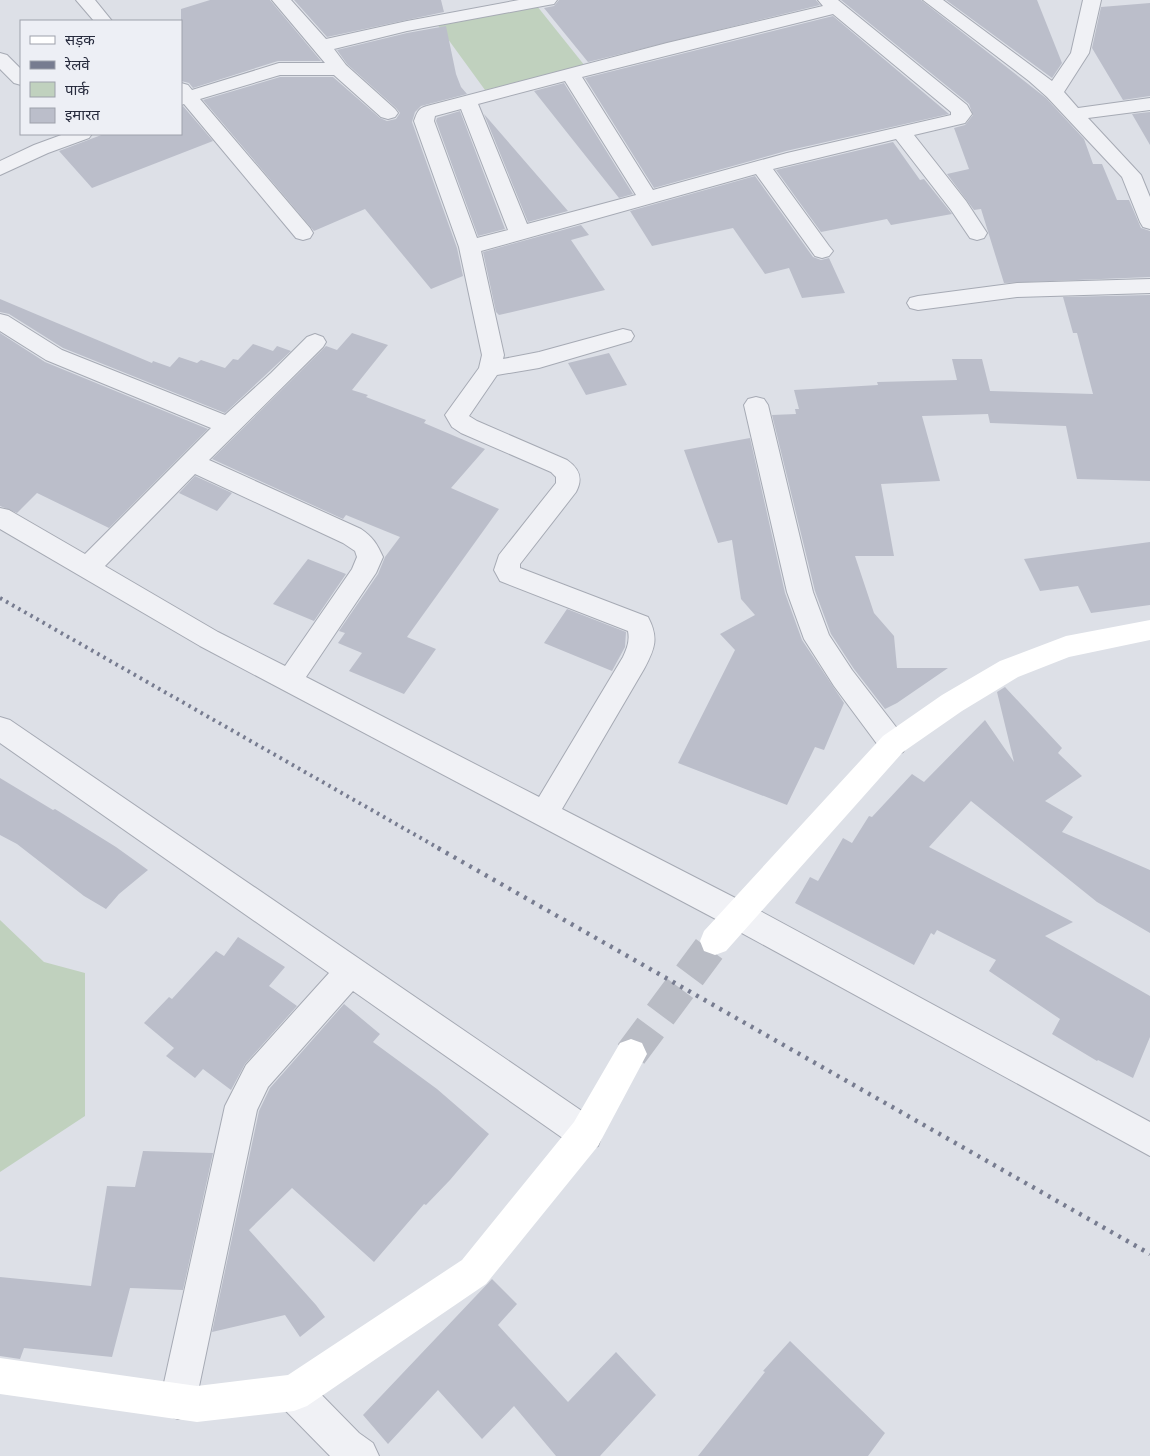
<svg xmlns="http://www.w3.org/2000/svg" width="1150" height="1456" viewBox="0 0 1150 1456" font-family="Helvetica,'Noto Sans Devanagari',sans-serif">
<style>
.green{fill:#c0d1be}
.building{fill:#bbbeca}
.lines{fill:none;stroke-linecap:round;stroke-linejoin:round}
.street-tunnel{stroke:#b9bcc5;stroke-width:33;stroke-dasharray:33 16;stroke-linecap:butt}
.street-casing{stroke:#a6aab4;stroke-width:2}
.street{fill:#f0f1f5;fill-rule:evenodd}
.secondary{fill:#fff;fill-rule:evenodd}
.rail-far1{stroke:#777c90;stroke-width:4;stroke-dasharray:2.5 4.5;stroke-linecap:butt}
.rail{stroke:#777c90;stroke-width:4.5;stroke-dasharray:3 6;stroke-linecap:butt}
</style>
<rect width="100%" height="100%" fill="#dde0e7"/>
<path class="green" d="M533,1l52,65 -100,24 -48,-66z
M0,920l44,42 41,11v143l-85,56z"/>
<path class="building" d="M210,0h60l51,61h-43l-85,27 -4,-5 -8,-2v-72z
M294,0h147l3,12 -117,25z
M559,0h257l4,5 -232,57 -44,-54 10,-2z
M841,0h80l125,98 38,41 9,25h9l15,36h12l12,28 9,3v46l-146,6 -23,-74 -7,1 -27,-36 22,-5 -15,-41 11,-3 8,-10 -4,-11z
M946,0h91l25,63 -10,15z
M1150,3v93l-27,4 -31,-52 9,-41z
M833,16l116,98 -163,37 -132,37 -69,-110z
M446,26l10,48 5,13 6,7 -46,12 -6,6 -3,10 45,126 6,28 -32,13 -66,-80 -51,22 -111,-131 77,-23h53l47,41 7,3 9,-2 4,-6 -4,-5 -49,-44 -10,-14 70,-17z
M564,83l69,111 -14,4 -85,-107z
M183,106l30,35 -121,47 -33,-37 45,-17h77v-27z
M460,111l45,118 -27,7 -42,-115 1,-3z
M1150,112v33l-18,-31z
M484,114l84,97 -40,11z
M893,142l27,38 4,-1 28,35 -61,11 -4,-6 -66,13 -45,-62z
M755,176l58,81 8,3 8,-2 16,35 -43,5 -13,-30 -24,6 -32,-46 -81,18 -22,-35z
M581,225l8,10 -18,5 34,50 -106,25 -3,-3 -13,-60z
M1150,295v186l-73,-2 -11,-53 -76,-3 -2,-9 -66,2 18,65 -59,3 13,72h-39l19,57 20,23 3,32h51l-51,35 -12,6 -31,-40 -23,-35 -16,-43 -43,-176 24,-1 -1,-5h4l-5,-19 84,-5 -1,-3 80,-2 -5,-21h30l8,32 103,3 -16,-61h-4l-10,-36z
M0,299l152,64 1,-2 17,6 9,-10 18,6 4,-3 24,8 8,-9 5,1 15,-16 20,7 4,-5 14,5 -66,62 -162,-65 -54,-34 -9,-2z
M0,333l45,29 163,67 -99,99 -72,-35 -20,20 -17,-7z
M352,333l36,12 -36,45 16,5 -2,2 60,23 -2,3 61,26 -34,39 48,21 -92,128 29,12 -32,45 -55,-23 13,-18 -24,-10 7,-10 -6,-2 39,-57 7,-17 15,-20 -54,-22 -3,4 -131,-60 114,-113 11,4z
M609,353l18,32 -41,10 -18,-32z
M750,438l35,155 17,47 42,63 -20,47 -9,-3 -28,58 -109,-42 57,-113 -15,-16 35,-19 -14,-16 -9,-59 -14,3 -34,-93z
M195,476l37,17 -15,18 -38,-18z
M1150,542v63l-59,8 -13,-27 -38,5 -16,-32z
M308,559l38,15 -32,47 -41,-17z
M567,609l59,23 -1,15 -13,24 -68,-28z
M1005,687l57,61 -4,5 24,23 -37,25 28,16 -11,15 88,38v63l-53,-31 -126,-101 -42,46 144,75 -28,14 105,60v41l-17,41 -35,-18 -1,1 -45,-27 8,-15 -71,-48 7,-11 -59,-30 -3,5 -3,-2 -17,32 -119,-62 15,-26 8,4 25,-43 9,5 17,-27 3,1 40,-43 12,8 61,-62 29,42 -17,-70z
M0,778l53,32 2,-1 61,38 32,23 -29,24 -13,15 -22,-13 -67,-52 -17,-9z
M238,937l47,30 -16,19 28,20 -52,58 -14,26 -28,-21 -8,9 -29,-22 8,-8 -30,-25 25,-26 3,2 44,-48 8,5z
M344,1004l36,30 -7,8 64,47 52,45 -39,46 -24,25 -2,-1 -50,58 -82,-74 -43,42 67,75 9,12 -25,20 -15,-22 -73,17 47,-221 11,-23z
M143,1151l70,2 -30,137 -53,-2 -18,69 -88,-9 -4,11 -20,-3v-79l91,9 16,-100 28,1z
M492,1279l25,25 -19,21 70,77 48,-50 40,43 -56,61h-44l-42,-50 -32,33 -44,-49 -50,54 -25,-29z
M790,1341l95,92 -17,23h-170l67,-84 -2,-1z"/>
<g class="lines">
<path class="street-tunnel" d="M631,1054l84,-113"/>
<g class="street-casing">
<path id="street" d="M76,0h19l17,21h-18z
M272,0h19l35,39 81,-18 112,-21h38l-3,4 -6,1 -141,26 -73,18 12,16 49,44 3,4 -3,4 -7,2 -7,-2 -47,-42h-54l-80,24 110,129 3,5 -3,5 -7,2 -7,-2 -112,-134 -3,1v-22l7,2 4,5 87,-27h46z
M818,0h20l129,105 5,9 -7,9 -51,12 52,66 21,32 -3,5 -7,2 -7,-2 -19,-28 -55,-71 -123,30 56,77 4,5 -4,5 -7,2 -7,-2 -59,-82 -275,77 23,104 -1,4 36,-7 84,-23 8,2 3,5 -3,5 -92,27 -42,7 -28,41 8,5 90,39c13,9 16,19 9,32l-56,72v4l128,49c11,21 7,31 -4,52l-82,140 187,96 401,217v34l-423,-231 -527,-279 -200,-117v-21l9,2 76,44 126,-126 -165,-68 -46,-29v-17l8,2 54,34 163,65 46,-42 36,-36 8,-3 8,3 3,5 -3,5 -114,113 152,69c12,8 16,15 22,28l-7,16 -70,104 233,120 84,-140c4,-9 7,-16 5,-26l-128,-50 -6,-11 5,-15 57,-72v-6l-5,-5 -90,-39 -9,-6 -7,-12 34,-47 3,-13 -23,-108 -45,-126c3,-8 4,-13 13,-15l240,-63 156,-37zM833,14l118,98v3l-164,38 -134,37 -71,-113zM565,81l71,114 -109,29 -49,-120zM461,109l47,121 -31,8 -43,-117 1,-5zM195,474l148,69 12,8 2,6 -5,12 -67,97 -67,-34 -113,-66z
M923,0h20l109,81 19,-28 12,-53h18l-12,53 -25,39 14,16 72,-10v12l-62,8 53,57 9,22v32l-7,-2 -3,-5 -18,-45 -75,-80 -18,-16z
M0,53l7,2 14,14v16l-7,-2 -14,-14z
M64,134h28l-3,4 -41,15 -48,22v-14l34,-16z
M1150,279v14l-133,4 -99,13 -8,-2 -3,-5 3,-5 8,-2 99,-13z
M756,397l8,2 4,6 45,187 16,43 23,35 51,66 4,8 -4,8 -10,4 -10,-4 -49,-66 -30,-47 -17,-47 -43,-187 4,-6z
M0,717l10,3 588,402 4,12 -4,12 -12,4 -12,-4 -221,-155 -85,96 -11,23 -61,291 -5,13 -13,5 -13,-5 -5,-13 65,-295 21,-41 83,-92 -329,-230z
M294,1375l13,5 52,53 14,10 6,13h-49l-49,-50 -5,-13 5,-13z"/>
</g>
<use href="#street" class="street"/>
<path class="secondary" d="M1150,620v20l-81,17 -51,20 -56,34 -59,41 -177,199 -11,4 -11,-4 -4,-10 4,-10 179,-195 59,-41 58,-34 66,-25z
M631,1039l11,4 5,11 -49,92 -112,138 -179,122 -13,5 -97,11 -197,-28v-36l197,28 91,-11 174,-115 112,-138 46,-79z"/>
<path class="rail-far1" d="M0,598l440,251"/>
<path class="rail" d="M438,848l712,406"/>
</g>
<rect x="20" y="20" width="162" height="115" fill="#edeff5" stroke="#9ea1ab"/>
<rect x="30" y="36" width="25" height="8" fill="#ffffff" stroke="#9ea1ab"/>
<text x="65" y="45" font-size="15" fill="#272b3d">सड़क</text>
<rect x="30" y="61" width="25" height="8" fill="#777c90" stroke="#9ea1ab"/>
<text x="65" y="70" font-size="15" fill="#272b3d">रेलवे</text>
<rect x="30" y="82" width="25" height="15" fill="#c0d1be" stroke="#9ea1ab"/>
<text x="65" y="95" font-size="15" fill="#272b3d">पार्क</text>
<rect x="30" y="108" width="25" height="15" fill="#bbbeca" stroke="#9ea1ab"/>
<text x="65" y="120" font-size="15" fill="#272b3d">इमारत</text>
</svg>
